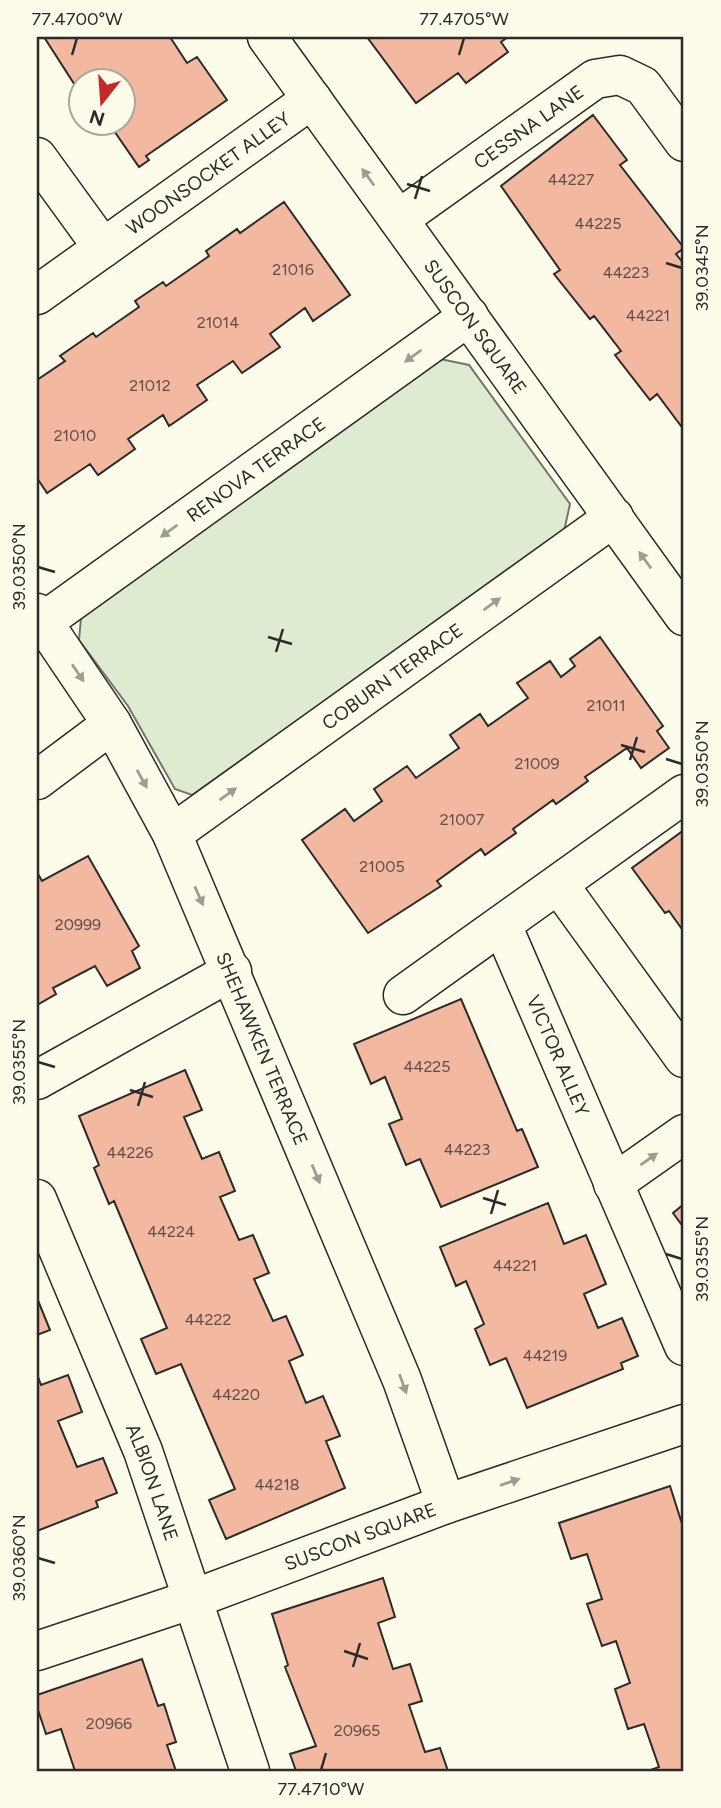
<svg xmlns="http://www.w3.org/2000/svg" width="721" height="1808" viewBox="0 0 721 1808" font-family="Figtree,sans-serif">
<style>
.green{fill:#deebd1;stroke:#74746e;stroke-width:2}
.building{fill:#f2b8a0;stroke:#2b2b2b;stroke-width:2}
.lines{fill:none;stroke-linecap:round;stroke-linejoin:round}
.minor-casing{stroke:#2b2b2b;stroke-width:41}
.minor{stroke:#fdfbea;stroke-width:38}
.oneway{fill:#9e9d94}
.ticks{fill:none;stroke:#2b2b2b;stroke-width:2.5}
.labels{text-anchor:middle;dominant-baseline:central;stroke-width:5;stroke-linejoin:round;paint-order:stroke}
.number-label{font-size:16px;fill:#5d4e48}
.street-label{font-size:19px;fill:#2b2b2b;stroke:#fdfbea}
.neatline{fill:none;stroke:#2b2b2b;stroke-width:2.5}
.ticks-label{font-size:18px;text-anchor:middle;fill:#2b2b2b}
</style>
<rect width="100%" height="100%" fill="#fdfbea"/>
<path class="green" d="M440,359l29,6 101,139 -6,27 -372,264 -17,-6 -47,-83 -49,-66 2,-22z"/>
<path class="building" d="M44,37h126l17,26 10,-6 30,43 -81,56 3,4 -10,7 -31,-45h14v-42h-42v13z
M367,37h141l-7,5 7,10 -42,31 -8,-10 -42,30z
M593,115l34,45 -7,5 64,83 -8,6 8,10v166l-27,-36 -7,6 -35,-45 6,-4 -27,-35 -4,3 -36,-45 6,-4 -59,-84z
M284,202l66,93 -37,26 -8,-13 -35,26 10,13 -38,26 -9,-12 -36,24 10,15 -38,26 -6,-11 -35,24 7,10 -37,26 -8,-11 -43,29 -10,-15v-98l28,-19 -5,-5 33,-23 3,4 43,-30 -4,-6 28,-19 3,4 43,-30 -3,-5 31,-22 3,4z
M600,637l63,89 -6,5 12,17 -28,20 -14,-20 -42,29 3,4 -32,23 -3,-4 -40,29 3,4 -31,22 -4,-6 -44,32 4,5 -73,47 -66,-93 43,-31 9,12 28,-20 -8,-12 33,-23 9,12 43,-30 -9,-13 30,-21 8,12 40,-28 -11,-15 33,-22 11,16 14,-11 -5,-7z
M684,830v102l-15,-21 -4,2 -33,-45z
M88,856l51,90 -7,5 8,17 -33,18 -12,-20 -42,22 3,6 -19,11v-133l5,9z
M461,999l56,132 5,-2 16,38 -97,40 -21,-48 -14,6 -17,-41 13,-5 -17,-42 -14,7 -17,-40z
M185,1070l17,40 -18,7 18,42 17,-7 16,39 -15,6 19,43 14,-5 16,38 -15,6 19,42 13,-5 17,39 -14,6 17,42 17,-7 17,40 -14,5 19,47 -119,51 -17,-39 26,-11 -54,-125 -25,10 -15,-35 26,-11 -53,-127 -5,3 -15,-36 5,-3 -20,-49z
M548,1203l16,41 22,-9 20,49 -22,10 14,34 24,-10 16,38 -17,7 2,6 -96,39 -21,-50 -16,7 -15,-36 9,-5 -18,-43 -10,5 -16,-39z
M684,1204v24l-11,-15z
M37,1298l13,32 -13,5z
M37,1374l4,11 27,-10 14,37 -24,9 19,46 26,-9 14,35 -21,8 2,6 -61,24z
M670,1486l14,44v241h-36l11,-4 -15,-43 -16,5 -13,-40 15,-6 -14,-42 -14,5 -15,-42 15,-5 -15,-45 -16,5 -12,-36z
M383,1578l12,39 -17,6 15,46 17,-5 12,37 -13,4 16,47 15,-4 8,23h-152l-6,-17 26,-8 -31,-79 3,-2 -16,-51z
M142,1659l16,47 6,-2 12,38 -9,3 9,26h-101l-14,-42 -15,5 -9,-27v-12z"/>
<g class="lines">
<g class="minor-casing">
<g id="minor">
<path id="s1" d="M267,37l417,579"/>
<path d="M37,157l66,91"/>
<path id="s2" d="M399,219l196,-140 25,-4 23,11 41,56"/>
<path id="s3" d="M37,295l275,-196"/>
<path id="s4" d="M37,613l75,111 60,110 230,546 44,124"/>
<path id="s5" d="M43,622l426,-306"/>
<path d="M37,780l75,-56"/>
<path id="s6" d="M172,834l442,-317"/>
<path d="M559,885l125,173"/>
<path id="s7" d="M502,925l182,421"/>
<path d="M403,995l281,-201"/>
<path d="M37,1080l195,-109"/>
<path d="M613,1184l71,-50"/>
<path id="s8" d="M37,1199l106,252 107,320"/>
<path id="s9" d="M37,1651l156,-52 253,-95 238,-80"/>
</g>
</g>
<use href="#minor" class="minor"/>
</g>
<defs><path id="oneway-solid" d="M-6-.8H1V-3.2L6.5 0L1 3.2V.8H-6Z" transform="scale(1.75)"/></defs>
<g class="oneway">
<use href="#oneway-solid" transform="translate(368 177) rotate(-126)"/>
<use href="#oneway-solid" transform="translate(413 356) rotate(144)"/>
<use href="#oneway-solid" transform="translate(169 531) rotate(144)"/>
<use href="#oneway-solid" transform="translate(645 560) rotate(-126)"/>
<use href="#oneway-solid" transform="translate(492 604) rotate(-36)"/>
<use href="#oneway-solid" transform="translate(78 673) rotate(56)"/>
<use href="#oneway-solid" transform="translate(142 779) rotate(61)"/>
<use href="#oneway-solid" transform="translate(228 794) rotate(-36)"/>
<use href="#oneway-solid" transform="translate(199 896) rotate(66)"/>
<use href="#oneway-solid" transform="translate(649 1159) rotate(-35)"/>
<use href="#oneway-solid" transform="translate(316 1174) rotate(67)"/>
<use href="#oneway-solid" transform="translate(403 1384) rotate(70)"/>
<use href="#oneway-solid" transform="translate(510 1482) rotate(-19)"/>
</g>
<path class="ticks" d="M72,55l5,-17M459,55l5,-17M407,184l23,7M415,199l7,-23M666,263l16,5M38,567l17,5M268,637l24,7M276,652l7,-23M621,745l24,7M666,759l16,5M630,760l7,-23M38,1062l17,5M130,1090l23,7M138,1106l7,-24M483,1198l23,7M491,1214l7,-24M666,1254l16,5M38,1558l17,5M344,1651l24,8M353,1667l7,-24M321,1770l5,-17"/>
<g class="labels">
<g class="number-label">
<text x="571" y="179">44227</text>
<text x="598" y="223">44225</text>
<text x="293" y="269">21016</text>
<text x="626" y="272">44223</text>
<text x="648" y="315">44221</text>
<text x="218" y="322">21014</text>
<text x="150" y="385">21012</text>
<text x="75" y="435">21010</text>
<text x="606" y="705">21011</text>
<text x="537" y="763">21009</text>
<text x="462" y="819">21007</text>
<text x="382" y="866">21005</text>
<text x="78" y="924">20999</text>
<text x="427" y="1066">44225</text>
<text x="467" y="1149">44223</text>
<text x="130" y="1152">44226</text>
<text x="171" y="1231">44224</text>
<text x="515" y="1265">44221</text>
<text x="208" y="1319">44222</text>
<text x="545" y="1355">44219</text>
<text x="236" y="1394">44220</text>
<text x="277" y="1484">44218</text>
<text x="109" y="1723">20966</text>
<text x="357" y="1730">20965</text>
</g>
<g class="street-label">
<text stroke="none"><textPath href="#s2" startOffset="159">CESSNA LANE</textPath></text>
<text stroke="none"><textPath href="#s3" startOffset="210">WOONSOCKET ALLEY</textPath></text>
<text stroke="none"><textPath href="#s1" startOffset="357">SUSCON SQUARE</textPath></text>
<text stroke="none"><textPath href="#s5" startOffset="262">RENOVA TERRACE</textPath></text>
<text stroke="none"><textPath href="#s6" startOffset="271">COBURN TERRACE</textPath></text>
<text stroke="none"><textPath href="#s4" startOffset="492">SHEHAWKEN TERRACE</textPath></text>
<text stroke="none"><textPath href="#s7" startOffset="142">VICTOR ALLEY</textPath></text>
<text stroke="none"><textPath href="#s8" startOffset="306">ALBION LANE</textPath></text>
<text stroke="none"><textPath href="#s9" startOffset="343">SUSCON SQUARE</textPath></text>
</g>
</g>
<rect width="721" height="1808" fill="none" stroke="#fdfbea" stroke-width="77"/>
<g transform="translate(102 102) rotate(197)"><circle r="33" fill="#fdfbea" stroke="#a9a89e" stroke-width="2"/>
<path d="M0-5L12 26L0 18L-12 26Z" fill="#c62828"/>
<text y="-10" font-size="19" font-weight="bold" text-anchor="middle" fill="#2b2b2b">N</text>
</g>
<rect x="38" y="38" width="644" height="1732" class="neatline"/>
<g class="ticks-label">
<text x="77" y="25">77.4700°W</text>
<text x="464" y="25">77.4705°W</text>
<text transform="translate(702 268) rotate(-90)" y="6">39.0345°N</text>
<text transform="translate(19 567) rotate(-90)" y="6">39.0350°N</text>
<text transform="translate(702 764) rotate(-90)" y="6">39.0350°N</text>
<text transform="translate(19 1062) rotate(-90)" y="6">39.0355°N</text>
<text transform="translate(702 1259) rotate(-90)" y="6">39.0355°N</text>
<text transform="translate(19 1558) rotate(-90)" y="6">39.0360°N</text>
<text x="321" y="1795">77.4710°W</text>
</g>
</svg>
